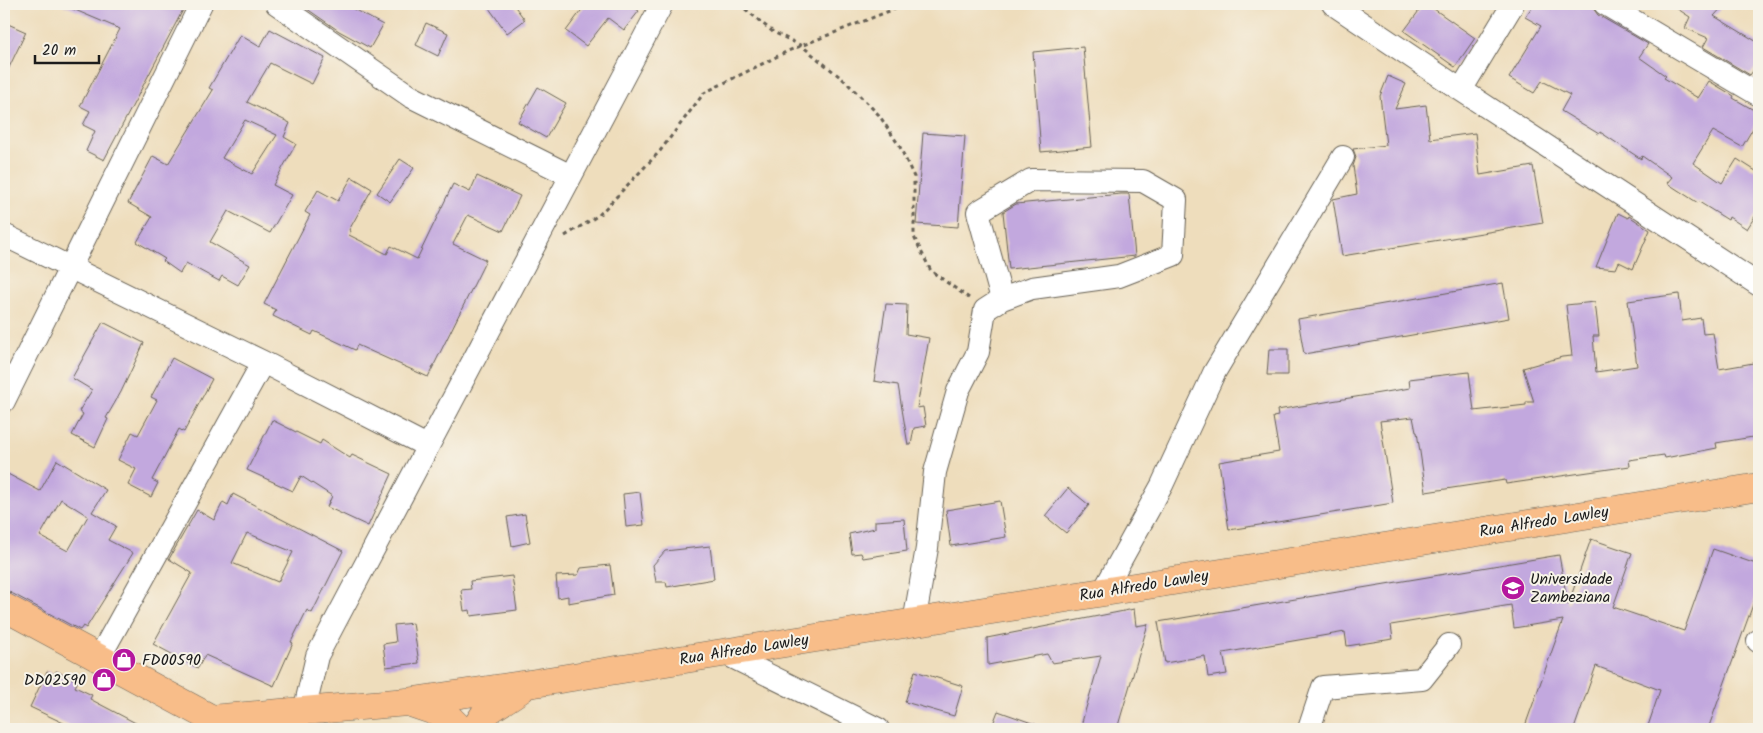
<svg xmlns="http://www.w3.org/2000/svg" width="1763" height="733" viewBox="0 0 1763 733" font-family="Kalam,sans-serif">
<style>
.building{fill:#c2a8de;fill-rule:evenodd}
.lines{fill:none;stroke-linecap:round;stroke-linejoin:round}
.minor-casing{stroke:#666054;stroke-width:24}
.major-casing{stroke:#666054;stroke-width:29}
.path{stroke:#666054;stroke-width:3;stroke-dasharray:4 4;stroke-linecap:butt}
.minor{stroke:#fff;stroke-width:22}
.major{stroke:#f8bd89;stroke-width:28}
.labels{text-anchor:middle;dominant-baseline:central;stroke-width:4;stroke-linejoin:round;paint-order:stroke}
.street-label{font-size:16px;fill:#1c1c1c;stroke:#f7f3e8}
.poi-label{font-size:16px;fill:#1c1c1c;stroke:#f7f3e8;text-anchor:start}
</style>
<rect width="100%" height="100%" fill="#f7f3e8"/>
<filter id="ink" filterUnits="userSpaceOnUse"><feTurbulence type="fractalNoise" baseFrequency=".02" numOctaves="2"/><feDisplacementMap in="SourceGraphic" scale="10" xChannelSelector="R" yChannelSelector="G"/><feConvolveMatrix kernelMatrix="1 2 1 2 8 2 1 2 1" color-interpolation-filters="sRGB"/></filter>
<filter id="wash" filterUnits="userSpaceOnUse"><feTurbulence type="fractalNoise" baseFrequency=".0096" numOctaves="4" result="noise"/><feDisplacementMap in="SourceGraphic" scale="20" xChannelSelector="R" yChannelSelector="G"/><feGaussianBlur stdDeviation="1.12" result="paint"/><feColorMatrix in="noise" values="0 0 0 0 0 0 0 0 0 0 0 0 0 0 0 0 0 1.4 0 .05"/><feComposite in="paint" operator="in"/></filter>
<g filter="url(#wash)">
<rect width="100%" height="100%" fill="#eeddbc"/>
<g id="blocks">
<path class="building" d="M61,4h125l-82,156 -18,-9 9,-20 -12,-6 7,-14 -10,-5 40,-77z
M300,4h44l39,21 -13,23 -31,-17z
M486,4h27l12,16 -18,13z
M586,4h43l10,7 -15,19 -16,-12 -22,28 -20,-15z
M1424,4h3l48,34 -20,29 -51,-36z
M1534,4h56l8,11 50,29 -9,13 27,19 -2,2 34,20 11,-17 25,15 -1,2 26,15v5l-17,29 -29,-16 -20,32 29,20 15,-24 22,14v37l-12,19 -18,-12 -1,3 -29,-18 -1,1 -31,-20 5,-6 -30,-21 -1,3 -41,-27 -1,2 -38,-23 9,-16 -28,-14 -8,12 -25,-15 32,-52 -16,-9z
M1670,4h55l-11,12 45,27v20l-9,12 -47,-28 5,-9 -23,-10 5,-11z
M426,23l22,10 -10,23 -22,-11z
M8,24l18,8 -22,46v-44z
M270,29l55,29 -13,26 -42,-21 -23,39 43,21 -6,14 12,7 -23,41 19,10 -22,38 -42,-22 -18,31 40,23 -12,20 -16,-9 -3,5 -33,-18 -6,10 -17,-12 2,-2 -28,-17 15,-25 -24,-14 25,-47 15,8 45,-74 -4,-2 31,-53 20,12zM245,120l32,15 -25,39 -30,-16z
M1083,47l9,100 -51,5 -8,-100z
M1388,76l18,8 -11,25 31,-4 4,34 45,-6 5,42 53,-9 10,57 -201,33 -9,-57 24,-5 -4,-28 3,-9 -3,-8 33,-4 -6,-49z
M538,87l28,16 -20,35 -28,-16z
M923,133l42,3 -7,91 -42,-3z
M400,159l14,9 -24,34 -13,-9z
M477,176l43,20 -17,35 -35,-16 -15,29 33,16 -58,117 -71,-32 -2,5 -41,-19 -2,4 -39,-19 3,-6 -12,-6 46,-89 -5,-3 13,-22 20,11 14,-24 20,12 -23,41 2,1 -2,4 38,19 4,-8 26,13 36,-75 17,8z
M1121,194h8l6,62 -126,13 -6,-57 13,-8z
M1618,213l10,5 1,-2 21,14 -17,39 -14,-7 -3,7 -20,-2z
M1503,283l6,35 -205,36 -6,-35z
M1679,294l3,27 19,-3 2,16 10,-1 6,36 40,-7v74l-43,7 1,5 -52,10 -1,-3 -35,5 1,6 -124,18 -1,-4 -79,12 -9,-60h-1l-3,-15 -33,4 13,82 -164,27 -10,-68 60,-10 -6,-35 5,-1 -1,-6 133,-22 -1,-9 60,-7 5,39 52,-6v-3h8l-11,-34 39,-11 10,-1 -6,-51 29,-3 4,34h-6l3,36 41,-6 -9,-65z
M886,304l21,1 -1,29 23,4 -12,70 6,-1 3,19 -12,2 -3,17h-3l-10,-60 -24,-4z
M103,322l41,21 -23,49 -15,26 2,1 -13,28 -23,-12 11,-21 -4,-3 13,-21 -20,-12z
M1269,349h19v26h-21z
M172,358l40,21 -28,53 -5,-3 -27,51 6,3 -7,14 -23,-12 8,-16 -18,-9 14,-28 6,3 19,-35 -6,-3z
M272,420l48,24 2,-4 28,18 2,-3 40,19 -24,52 -41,-19 5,-11 -31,-20 -8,15 -46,-21z
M57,460l49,30 -14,22 24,14 -8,14 25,13 -47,75 -3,-2 -3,4 -76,-41v-117l36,19zM61,499l27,17 -20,35 -28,-15z
M1068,488l21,17 -23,28 -21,-17z
M640,492l4,33 -18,2 -3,-33z
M233,494l110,57 -31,62 -5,-3 -16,32 2,1 -19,43 -69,-31 -7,13 -45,-24 39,-71 -23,-14 28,-49 17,10 9,-18 5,3zM247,533l46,19 -15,30 -46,-19z
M1000,501l6,36 -55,9 -5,-36z
M525,514l5,28 -18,4 -5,-29z
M904,519l3,32 -44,7 -2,-5 -9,1 -3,-20 26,-6v-7z
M1591,539l41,14 -19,54 71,24 29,-82 46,16v23l-51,141h-61l13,-39 -64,-24 -22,63h-50l39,-109 -49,8 -3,-23 -120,20 2,14 -46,7 -2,-14 -122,21 4,21 -19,3 -3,-21 -40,7 -7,-41 401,-67 9,50z
M710,546l4,33 -47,8 -1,-5h-10l-3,-17 12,-14z
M610,565l4,30 -46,8v-7l-10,2 -2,-22 22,-1 3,-7z
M512,576l5,34 -46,6 -1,-6 -6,1 -3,-21 10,-1 -1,-8z
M1134,609l2,17 12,-2 -31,105h-37l21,-73 -49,7 -5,-9 -59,11 -1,-27z
M413,623l6,40 -33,4 -3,-23 13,-2 -2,-17z
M47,671l7,4 2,-4 22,10 -3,6 17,8 -2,4 57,30h-71l-46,-22z
M915,671l48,15 -9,30 -49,-14z
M998,711l45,16v2h-52z"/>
</g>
</g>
<g filter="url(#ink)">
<use href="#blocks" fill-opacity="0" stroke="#666054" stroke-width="1"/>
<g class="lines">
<g class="minor-casing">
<path id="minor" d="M277,4l133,92 161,80
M1333,4l128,86 298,195
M1605,4l154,91
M1461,90l52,-86
M4,235l259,127 164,84
M4,401l197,-397
M1103,592l59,-107 52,-112 129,-216
M914,623l13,-75 8,-76 23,-81 20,-39 7,-42 17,-11 30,-11 87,-12 54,-21 3,-55 -33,-19 -112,-1 -53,32 24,87
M1758,641h1
M724,653l154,76
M99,658l164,-296
M304,712l13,-56 345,-652
M1309,729l14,-42 99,-8 27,-34"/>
</g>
<g class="major-casing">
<path id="major" d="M4,607l223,120
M411,703l35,12 14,14
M211,719l196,-17 122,-18 1230,-197
M475,729l11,-17 35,-23"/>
</g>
<path class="path" d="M739,4l34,28 29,14 43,35 34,34 21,32 14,30v60l17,34 38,27
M565,236l34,-21 61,-64 44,-58 84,-42 119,-47"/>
<use href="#minor" class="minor"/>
<use href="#major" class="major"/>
</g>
</g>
<defs>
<g id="university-disc" transform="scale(1.25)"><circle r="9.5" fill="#b5179e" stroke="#f7f3e8"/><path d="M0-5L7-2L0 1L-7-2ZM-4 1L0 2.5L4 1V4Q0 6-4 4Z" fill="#fff"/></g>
<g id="shop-disc" transform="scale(1.25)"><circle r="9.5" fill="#b5179e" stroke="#f7f3e8"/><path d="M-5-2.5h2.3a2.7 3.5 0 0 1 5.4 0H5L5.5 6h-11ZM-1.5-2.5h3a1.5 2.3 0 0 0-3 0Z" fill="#fff"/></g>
</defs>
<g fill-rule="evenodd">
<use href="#university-disc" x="1513" y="588"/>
<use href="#shop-disc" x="124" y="660"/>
<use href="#shop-disc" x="104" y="680"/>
</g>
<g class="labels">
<g class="street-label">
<text transform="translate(1544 522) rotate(-9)">Rua Alfredo Lawley</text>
<text transform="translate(1144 586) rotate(-9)">Rua Alfredo Lawley</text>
<text transform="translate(744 650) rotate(-9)">Rua Alfredo Lawley</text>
</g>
<g class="poi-label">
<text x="1530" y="579">Universidade<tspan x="1530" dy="18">Zambeziana</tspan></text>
<text x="142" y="660">FD00590</text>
<text x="86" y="680" text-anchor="end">DD02590</text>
</g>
</g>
<rect width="1763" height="733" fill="none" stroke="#f7f3e8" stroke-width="20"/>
<path d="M35 55v8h64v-8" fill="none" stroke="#1c1c1c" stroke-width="2.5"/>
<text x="42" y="55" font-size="15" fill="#1c1c1c" stroke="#f7f3e8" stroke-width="4" paint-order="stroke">20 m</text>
</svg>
